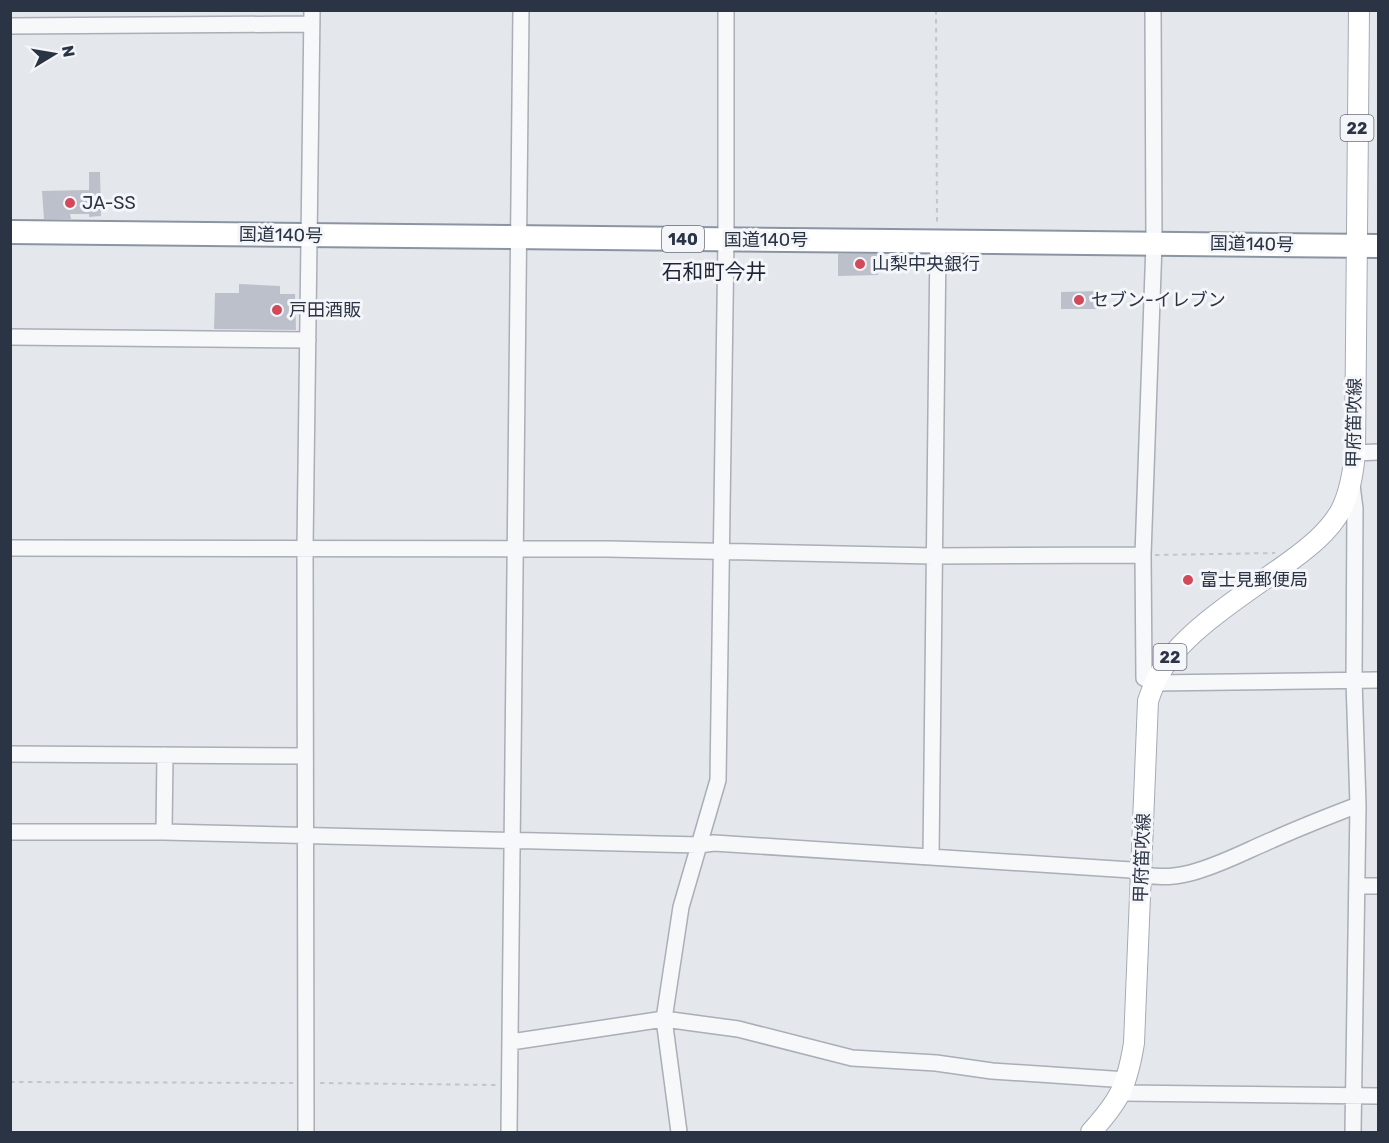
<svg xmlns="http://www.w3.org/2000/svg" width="1389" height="1143" viewBox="0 0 1389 1143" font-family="Rubik,'Noto Sans JP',sans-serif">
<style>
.building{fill:#bbc0ca}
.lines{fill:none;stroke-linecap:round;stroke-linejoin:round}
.minor-casing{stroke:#a9aeb7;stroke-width:18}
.major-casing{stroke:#a3abb8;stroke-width:22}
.highway-casing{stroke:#8b94a3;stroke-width:26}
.path{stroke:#c2c5cb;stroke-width:2;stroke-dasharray:4.5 4.5;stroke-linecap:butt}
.minor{stroke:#f7f8fa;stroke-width:15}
.major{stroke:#fff;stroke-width:20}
.highway{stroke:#fff;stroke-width:22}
.poi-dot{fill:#d1495b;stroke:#f4f6f9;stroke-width:2}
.labels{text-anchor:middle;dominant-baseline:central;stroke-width:6;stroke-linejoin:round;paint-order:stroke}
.shield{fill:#f4f6f9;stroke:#676e7b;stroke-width:1.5}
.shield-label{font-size:16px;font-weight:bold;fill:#2b3445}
.poi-label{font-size:18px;fill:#2b3445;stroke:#f4f6f9;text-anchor:start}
.street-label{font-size:18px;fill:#2b3445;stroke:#f4f6f9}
.quarter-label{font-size:21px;fill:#1d2536;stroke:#f4f6f9}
</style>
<rect width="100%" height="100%" fill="#e4e7ec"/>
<path class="building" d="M89,172h11l1,44 -12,1v-3h-19l1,5h-27l-2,-28 47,-1z
M838,254h39l1,21 -40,1z
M239,284l41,2v8h15l1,36 -82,-1 1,-36h24z
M1097,291l1,18h-37v-17z"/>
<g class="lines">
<g class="minor-casing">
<path id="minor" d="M1153,10l1,233 -11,312 1,123 10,5 224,-3
M10,26l301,-2
M10,337l298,3
M1355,453l23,-1
M1352,485l3,24 -1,171 4,125 -5,327
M10,548l598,1 325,7 210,-1
M10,754l294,2
M10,832h154l535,13 15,-2 417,27c45,21 100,-13 141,-30 29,-13 57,-24 86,-35
M164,832l1,-77
M931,857l7,-616
M1358,886h20
M511,1042l153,-23 74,10 114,29 84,5 56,8 135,9
M1122,1093l256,3
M306,1132l-1,-584 7,-538
M509,1132l12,-1122
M679,1132l-15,-113 17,-112 37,-127 8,-541v-229"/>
</g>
<g class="major-casing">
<path id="major" d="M1091,1132c29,-32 36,-46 43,-89l14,-342c4,-12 8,-23 15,-33 24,-39 89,-79 126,-106 19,-14 40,-30 52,-52 9,-18 12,-36 14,-57l4,-443"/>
</g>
<g class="highway-casing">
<path id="highway" d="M10,232l1368,14"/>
</g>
<path class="path" d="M936,10l1,214
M1155,555l120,-2
M10,1082l283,1
M320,1083l177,2"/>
<use href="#minor" class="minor"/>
<use href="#major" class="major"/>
<use href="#highway" class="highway"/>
</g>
<g class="poi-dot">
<circle cx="70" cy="203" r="6"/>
<circle cx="860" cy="264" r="6"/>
<circle cx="1079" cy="300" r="6"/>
<circle cx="277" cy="310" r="6"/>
<circle cx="1188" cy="580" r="6"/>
</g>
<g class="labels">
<g class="shield">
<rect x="1340.5" y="115" width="33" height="26" rx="4.5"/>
<rect x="662" y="226" width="42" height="26" rx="4.5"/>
<rect x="1153.5" y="644" width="33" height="26" rx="4.5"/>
</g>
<g class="shield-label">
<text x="1357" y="128">22</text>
<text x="683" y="239">140</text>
<text x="1170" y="657">22</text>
</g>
<g class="poi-label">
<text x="82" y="203">JA-SS</text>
<text x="872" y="264">山梨中央銀行</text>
<text x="1091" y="300">セブン-イレブン</text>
<text x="289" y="310">戸田酒販</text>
<text x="1200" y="580">富士見郵便局</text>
</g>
<g class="street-label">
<text transform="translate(281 235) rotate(1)">国道140号</text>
<text x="766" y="240">国道140号</text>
<text transform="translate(1252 244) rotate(1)">国道140号</text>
<text transform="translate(1354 423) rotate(-89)">甲府笛吹線</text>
<text transform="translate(1142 858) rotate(-88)">甲府笛吹線</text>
</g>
<g class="quarter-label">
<text x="714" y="271">石和町今井</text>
</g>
</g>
<rect width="1389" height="1143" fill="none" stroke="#2b3445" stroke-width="24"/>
<g transform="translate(54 54) rotate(79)" stroke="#f4f6f9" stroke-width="4.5" paint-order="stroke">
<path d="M0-4.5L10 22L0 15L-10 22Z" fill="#2b3445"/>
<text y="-9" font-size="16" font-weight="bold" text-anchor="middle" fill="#2b3445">N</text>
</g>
</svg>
